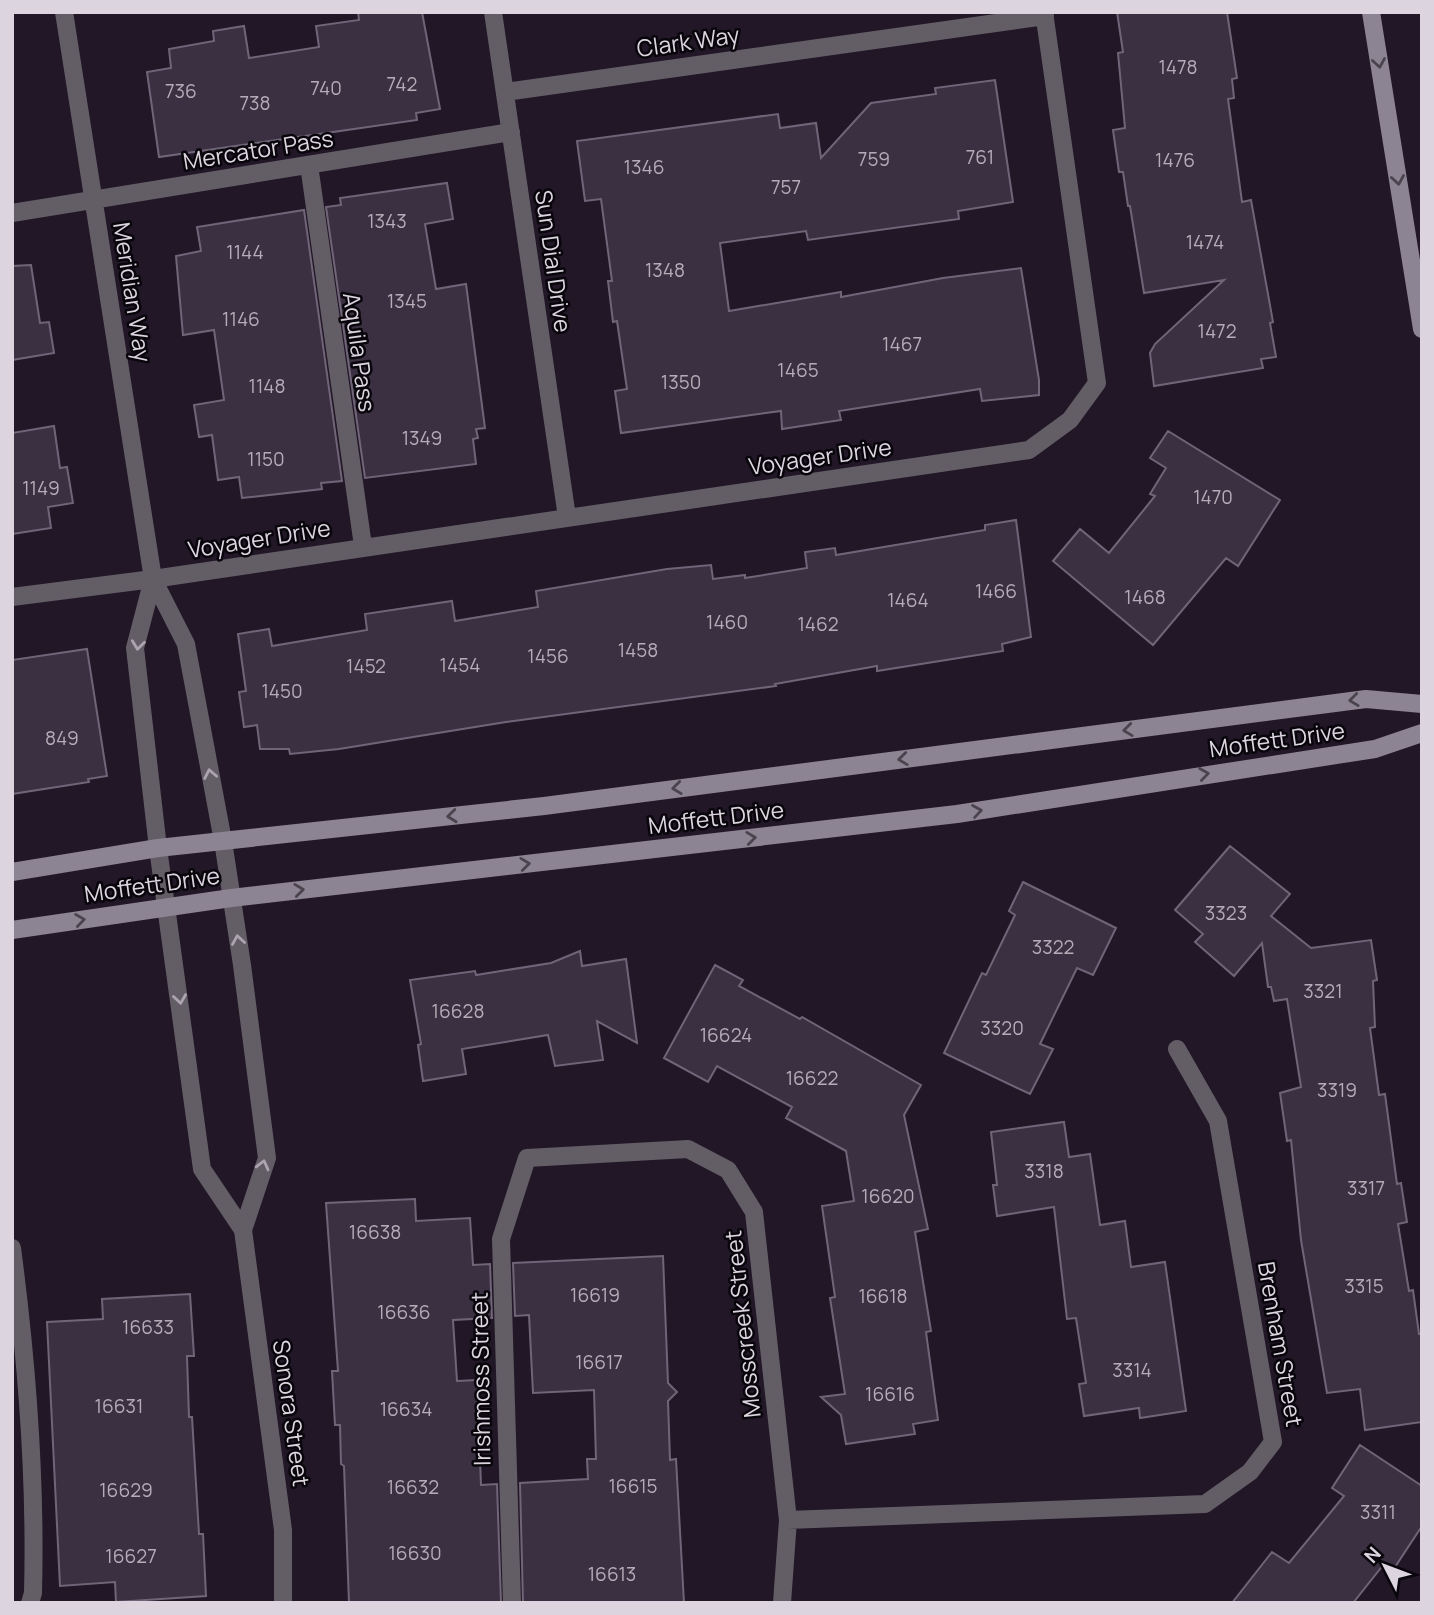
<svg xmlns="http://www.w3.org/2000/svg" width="1434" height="1615" viewBox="0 0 1434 1615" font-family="Manrope,sans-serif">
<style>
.building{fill:#3a3041;stroke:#706578;stroke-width:2}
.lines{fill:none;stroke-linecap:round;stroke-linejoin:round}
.street{stroke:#635e66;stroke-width:18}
.secondary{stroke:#8c8492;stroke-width:18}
.oneway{stroke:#4a444e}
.oneway2{stroke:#aca5af}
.labels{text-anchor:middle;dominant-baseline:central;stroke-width:5;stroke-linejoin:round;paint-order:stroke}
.number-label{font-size:19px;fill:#b4acb8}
.street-label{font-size:23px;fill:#dcd5e0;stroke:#08050b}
</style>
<rect width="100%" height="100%" fill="#211727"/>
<path class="building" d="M358,12h64l18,97 -24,4 1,7 -258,37 -12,-85 24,-4 -2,-19 45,-8 -1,-10 31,-5 5,32 70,-11 -3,-21 43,-6z
M1117,12h110l10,66 -5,1 2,19 -6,1 14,103 9,-2 22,122 -3,1 6,34 -15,2 2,9 -109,18 -4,-33 5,-9 69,-64 -80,13 -14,-87h-2l-5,-34h-4l-6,-42 12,-2 -7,-75 5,-1z
M995,80l18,122 -55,9 1,8 -151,21 -2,-9 -86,12 9,68 112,-19v5l102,-19 78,-10 18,112v15l-57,6 -2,-12 -141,22 2,9 -59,9 -1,-18 -160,22 -6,-42 12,-2 -10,-68 -4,1 -5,-41h4l-11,-82 -16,2 -8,-60 201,-27 2,14 36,-5 5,35 50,-55 65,-9 -1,-6z
M447,183l6,36 -28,5 11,65 30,-5 19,144 -9,1 2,9 -5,1 3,25 -111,14 -39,-271 15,-2 -1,-7z
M304,210l38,271 -21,2 1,6 -80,9 -3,-21 -21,3 -6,-45 -13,2 -5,-32 30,-5 -10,-70 -31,5 -7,-79 25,-5 -4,-24z
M31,265l9,58 9,-1 5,31 -42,7v-94z
M54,426l6,42 7,-1 6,36 -25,4 3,21 -39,6v-101z
M1168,431l112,69 -42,66 -12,-8 -73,87 -100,-84 27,-32 29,24 46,-57 -5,-2 16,-26 -16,-10z
M1016,520l15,117 -29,7 1,7 -107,17 -19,3v-5l-102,18 1,2 -270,36 -167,27 -49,5 -1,-5h-29l-3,-24 -13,2 -5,-35 7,-1 -8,-57 31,-5 3,17 95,-16 -2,-16 87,-13 3,20 83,-14 -2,-16 131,-22 44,-4 2,14 32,-4v3l62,-10 -2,-16 30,-4 1,7 149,-25v-5z
M87,649l20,127 -19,3 1,3 -77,12v-134z
M1230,846l60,48 -19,22 40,32 60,-8 6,40 -4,1 2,46 -5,1 9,67 6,-1 12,90 4,-1 6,39 -9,2 11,67 4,-1 6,44h3v88l-57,8 -5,-41 -33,4 -26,-153 -10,-100 -4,1 -7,-48 21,-6 -14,-88 -13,2 -3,-14h-3l-6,-44 -28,33 -39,-34 8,-8 -28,-24z
M1023,882l93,46 -23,47 -16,-7 -37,76 13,5 -23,45 -86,-41 38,-80 4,2 29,-60 -6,-4z
M580,951l2,15 44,-7 11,84 -40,-22 6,39 -48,6 -7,-31 -86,14 4,25 -43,7 -5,-36 3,-1 -11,-64 65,-9 1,4 75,-12z
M715,965l28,15 -4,6 61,33 2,-2 119,68 -17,30 24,114 -13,3 16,99 -5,1 12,88 -25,4 2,10 -69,10 -5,-29 -20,-18 24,-3 -15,-96 5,-1 -13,-91 32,-5 -8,-50 -60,-33 6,-11 -75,-41 -9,16 -44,-24z
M1064,1122l5,35 21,-3 10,71 25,-4 6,46 34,-5 21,149 -46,7 -1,-10 -55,8 -5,-32 7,-1 -10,-65 -9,1 -13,-112 -57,9 -4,-31h4l-6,-53z
M415,1199l1,22 54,-3 3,47 17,-1 2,54 -39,2 4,61 20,-1 4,105 16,-1 4,119h-152l-5,-137 -3,-2 -1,-39h-5l-3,-54h6l-12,-168z
M663,1256l5,127 9,9 -9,9 2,59 6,-1 8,144h-161l-3,-120 68,-4 -1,-20h9l-2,-69 -61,3 -4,-78 -14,1 -2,-53z
M190,1294l4,62h-7l2,61h3l7,117h4l3,62 -90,6 -1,-20 -55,4 -13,-264 56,-3 -1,-20z
M1360,1445l62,41v40l-29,44 -9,-6 -31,39h-121l40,-51 17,11 55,-67 -12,-8z"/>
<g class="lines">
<path class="street" d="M64,12l89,567 33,65 37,197 19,124 25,193 -24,72
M493,12l74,505
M505,92l540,-76
M309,165l54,381
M12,213l499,-81
M153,579l-18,69 23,200 44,321 41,61 40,300v73
M12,597l141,-18 876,-129 41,-30 27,-37 -53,-371
M12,1248c15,114 24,229 21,345l-3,10
M788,1520l417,-16 45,-32 23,-30 -55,-321 -41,-72
M512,1603l-11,-364 26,-81 161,-9 40,21 26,42 34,308 -6,83"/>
<path class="secondary" d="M1371,12l51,317
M12,872l146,-24 386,-42 822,-107 56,5
M12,930l219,-32 726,-84 418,-65 47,-16"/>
</g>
<defs><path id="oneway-chevron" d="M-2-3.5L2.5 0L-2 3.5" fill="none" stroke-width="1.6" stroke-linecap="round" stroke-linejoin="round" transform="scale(1.75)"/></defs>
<g class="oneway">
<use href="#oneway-chevron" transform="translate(1379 63) rotate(81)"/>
<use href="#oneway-chevron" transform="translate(1398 180) rotate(81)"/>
<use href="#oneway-chevron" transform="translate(1354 700) rotate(173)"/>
<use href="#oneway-chevron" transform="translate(1128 730) rotate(173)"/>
<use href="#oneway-chevron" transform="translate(903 759) rotate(173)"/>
<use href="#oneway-chevron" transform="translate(1204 774) rotate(-8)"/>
<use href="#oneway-chevron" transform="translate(677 788) rotate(173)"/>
<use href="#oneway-chevron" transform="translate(977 811) rotate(-9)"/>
<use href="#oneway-chevron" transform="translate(452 816) rotate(174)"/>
<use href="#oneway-chevron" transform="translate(751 838) rotate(-7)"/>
<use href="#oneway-chevron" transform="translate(525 864) rotate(-7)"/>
<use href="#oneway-chevron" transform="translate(299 890) rotate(-7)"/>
<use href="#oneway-chevron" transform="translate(80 920) rotate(-8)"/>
</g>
<g class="oneway2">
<use href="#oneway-chevron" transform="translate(138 645) rotate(97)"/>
<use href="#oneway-chevron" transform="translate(210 774) rotate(-101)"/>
<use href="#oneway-chevron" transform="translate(238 940) rotate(-99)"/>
<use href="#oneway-chevron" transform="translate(180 999) rotate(82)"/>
<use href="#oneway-chevron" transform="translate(263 1165) rotate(-76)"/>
</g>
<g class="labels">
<g class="number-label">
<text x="1178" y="67">1478</text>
<text x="402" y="84">742</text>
<text x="326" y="88">740</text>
<text x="181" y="91">736</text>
<text x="255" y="103">738</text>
<text x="980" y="157">761</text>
<text x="874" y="159">759</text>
<text x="1175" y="160">1476</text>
<text x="644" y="167">1346</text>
<text x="786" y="187">757</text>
<text x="387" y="221">1343</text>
<text x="1205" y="242">1474</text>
<text x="245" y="252">1144</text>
<text x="665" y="270">1348</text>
<text x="407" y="301">1345</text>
<text x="241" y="319">1146</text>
<text x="1217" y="331">1472</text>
<text x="902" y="344">1467</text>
<text x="798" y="370">1465</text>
<text x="681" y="382">1350</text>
<text x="267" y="386">1148</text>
<text x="422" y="438">1349</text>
<text x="266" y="459">1150</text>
<text x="41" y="488">1149</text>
<text x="1213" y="497">1470</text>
<text x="996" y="591">1466</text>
<text x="1145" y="597">1468</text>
<text x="908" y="600">1464</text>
<text x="727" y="622">1460</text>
<text x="818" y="624">1462</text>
<text x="638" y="650">1458</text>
<text x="548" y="656">1456</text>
<text x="460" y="665">1454</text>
<text x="366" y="666">1452</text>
<text x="282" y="691">1450</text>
<text x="62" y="738">849</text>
<text x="1226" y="913">3323</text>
<text x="1053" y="947">3322</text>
<text x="1323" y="991">3321</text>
<text x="458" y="1011">16628</text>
<text x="1002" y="1028">3320</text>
<text x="726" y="1035">16624</text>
<text x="812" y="1078">16622</text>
<text x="1337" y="1090">3319</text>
<text x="1044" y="1171">3318</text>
<text x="1366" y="1188">3317</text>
<text x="888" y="1196">16620</text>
<text x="375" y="1232">16638</text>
<text x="1364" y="1286">3315</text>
<text x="595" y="1295">16619</text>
<text x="883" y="1296">16618</text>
<text x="404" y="1312">16636</text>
<text x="148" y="1327">16633</text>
<text x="599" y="1362">16617</text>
<text x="1132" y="1370">3314</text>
<text x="890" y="1394">16616</text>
<text x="119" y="1406">16631</text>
<text x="406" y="1409">16634</text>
<text x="633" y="1486">16615</text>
<text x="413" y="1487">16632</text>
<text x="126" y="1490">16629</text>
<text x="1378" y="1512">3311</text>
<text x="415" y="1553">16630</text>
<text x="131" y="1556">16627</text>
<text x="612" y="1574">16613</text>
</g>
<g class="street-label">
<text transform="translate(688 41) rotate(-8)">Clark Way</text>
<text transform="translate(258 149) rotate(-9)">Mercator Pass</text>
<text transform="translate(554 261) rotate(82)">Sun Dial Drive</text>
<text transform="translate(133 292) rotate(81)">Meridian Way</text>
<text transform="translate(360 352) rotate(82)">Aquila Pass</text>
<text transform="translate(820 456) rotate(-8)">Voyager Drive</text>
<text transform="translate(259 538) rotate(-9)">Voyager Drive</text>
<text transform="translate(1277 739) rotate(-8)">Moffett Drive</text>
<text transform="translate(716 817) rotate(-7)">Moffett Drive</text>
<text transform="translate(152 884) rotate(-8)">Moffett Drive</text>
<text transform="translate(742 1324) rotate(-96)">Mosscreek Street</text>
<text transform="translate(1281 1344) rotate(80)">Brenham Street</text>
<text transform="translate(480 1379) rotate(-91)">Irishmoss Street</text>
<text transform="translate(292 1413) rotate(82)">Sonora Street</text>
</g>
</g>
<rect width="1434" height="1615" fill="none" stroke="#dcd5e0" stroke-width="28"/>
<g transform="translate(1385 1566) rotate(312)" stroke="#08050b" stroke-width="5" paint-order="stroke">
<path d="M0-5L12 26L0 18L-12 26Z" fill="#dcd5e0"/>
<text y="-10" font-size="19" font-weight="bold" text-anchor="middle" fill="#dcd5e0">N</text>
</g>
</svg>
